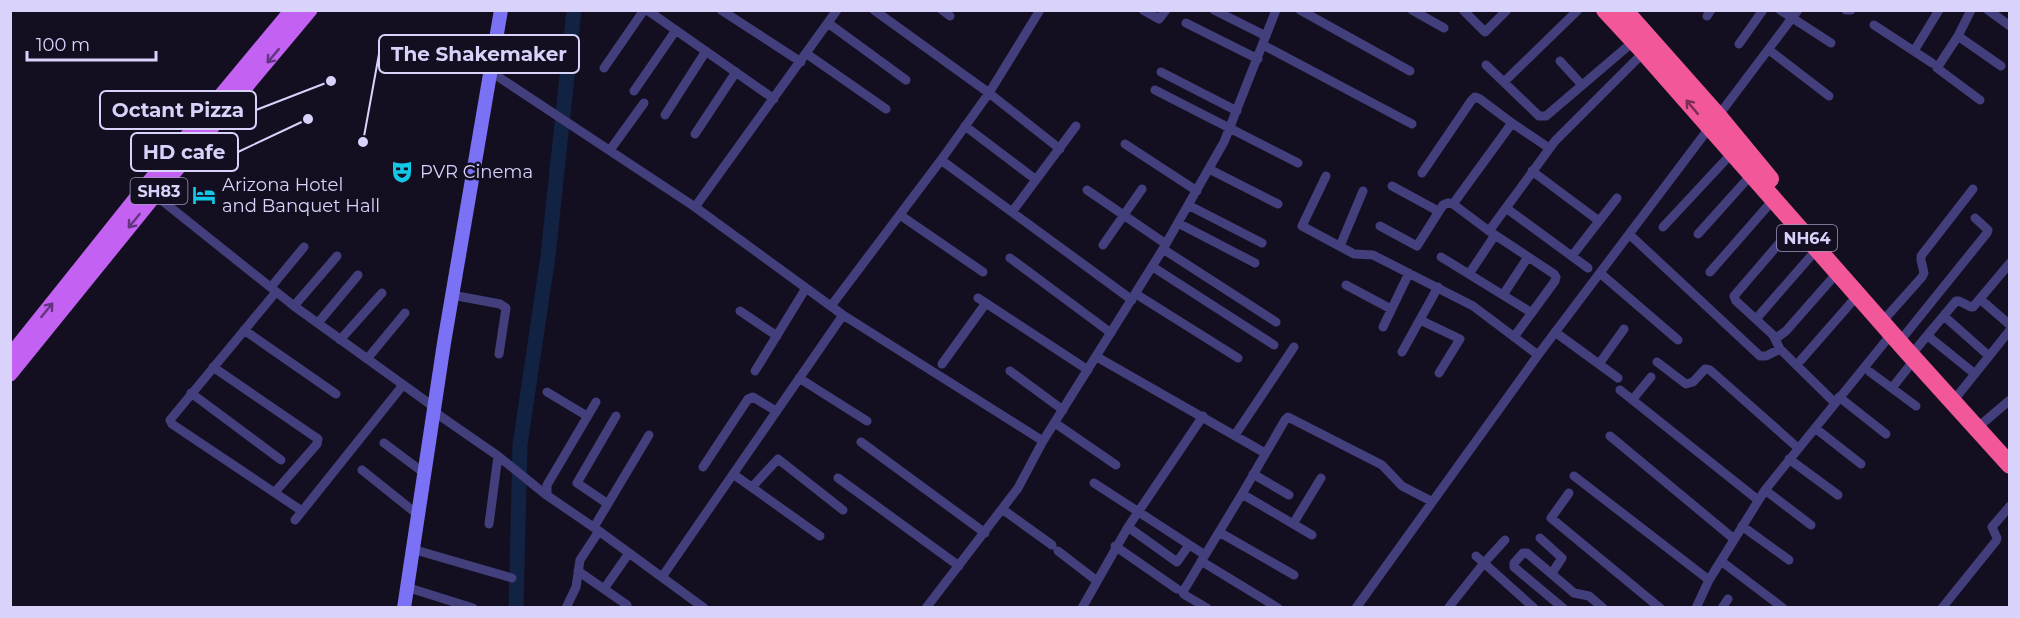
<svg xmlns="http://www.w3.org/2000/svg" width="2020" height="618" viewBox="0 0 2020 618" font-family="Montserrat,sans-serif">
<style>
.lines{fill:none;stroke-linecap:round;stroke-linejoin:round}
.river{stroke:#112242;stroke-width:15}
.street{stroke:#433e7c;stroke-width:9}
.secondary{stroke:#7a71f4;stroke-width:14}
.primary{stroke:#c362f2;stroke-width:15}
.highway{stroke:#f2579a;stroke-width:18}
.oneway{stroke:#62347e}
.oneway2{stroke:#772f57}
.labels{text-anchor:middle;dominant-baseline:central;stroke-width:5;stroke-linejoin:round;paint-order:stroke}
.shield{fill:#130f20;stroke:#9e98b9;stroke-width:1.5}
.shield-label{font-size:16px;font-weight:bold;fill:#d9d2fb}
.poi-label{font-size:18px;fill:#d9d2fb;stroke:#130f20;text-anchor:start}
.leader{fill:none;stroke:#d9d2fb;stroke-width:2}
.callout-dot{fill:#d9d2fb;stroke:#130f20;stroke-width:2}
.callout{fill:#130f20;stroke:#d9d2fb;stroke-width:2}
.callout-label{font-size:20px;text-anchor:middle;font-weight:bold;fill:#d9d2fb}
</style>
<rect width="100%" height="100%" fill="#130f20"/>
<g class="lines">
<path class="river" d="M516,608l4,-163 28,-189 26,-246"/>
<path class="street" d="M647,10l127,89
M721,10l80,52
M874,10l115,83 71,56
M942,10l8,6
M1143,10l16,9 7,-9
M1214,10l52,26
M1300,10l110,61
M1412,10l32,18
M1463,10l22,22 22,-22
M1780,10l51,33
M1846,10h5
M1971,10l-13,26 -21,32 43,32
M1988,10l22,16
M1707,16l4,-6
M828,23l78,57
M1186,23l72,36
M1874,25l58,38
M1958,36l43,30
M1739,44l24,-34
M1263,45l149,79
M1769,50l60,46
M1914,51l25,-41
M807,54l79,55
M1560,61l22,24
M1486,65l53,51h7l88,-75
M604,68l40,-58
M491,72l204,135 148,108 200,126
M1161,72l76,39
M1504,82l74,-72
M1155,90l143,73
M634,91l42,-61
M665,115l41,-64
M965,126l70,53
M695,134l41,-62
M1125,144l72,47
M610,150l34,-47
M941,160l191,140
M1209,169l69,35
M1532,171l67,50
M1422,173l49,-72 4,-4 5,2 32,24 37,25
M1326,176l-24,50 52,28 19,1 100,51 65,49
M1392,186l46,25
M1087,190l79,54
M155,195l139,111 140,101
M1453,204l59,-81
M1188,205l74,38
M695,207l142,-197
M1506,208l82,60
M1012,212l64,-86
M900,215l83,57
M1178,223l77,40
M1380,226l37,20 26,-41 5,-2 5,1 36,27 65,43 2,3 -1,4 -41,56
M1663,227l69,-74
M1489,231l66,-90 89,-89
M1629,234l131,122h6l14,-7 55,54
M1698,234l53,-59
M1103,245l39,-56
M1340,246l23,-55
M1163,249l113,73
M1572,256l45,-58
M1441,257l91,56
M1010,258l101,75
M1153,267l121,78
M1710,272l63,-72
M1600,273l78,67
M1469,274l26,-39
M1346,285l45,24
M271,287l33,-40
M276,292l-106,128 2,4 130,87
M1136,294l102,64
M452,295l48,9 6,4 -7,46
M1503,295l25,-38
M978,298l110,72
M1980,299l30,26
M294,306l43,-50
M831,306l110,-146 48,-67 51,-83
M740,311l37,25
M1944,316l45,40
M1756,319l61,-70
M1420,320l40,19 -21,34
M318,323l40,-48
M1881,323l41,-46 2,-4 -3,-13v-4l52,-67
M1383,327l26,-54
M244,330l92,64
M1555,332l63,46
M1904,336l83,-103 1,-3 -13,-12
M1928,336l47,38
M1775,339l11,-8 51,-58
M340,340l42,-47
M1780,349l-7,-14 -37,-34 -2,-5 61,-71
M1916,349l40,-48h3l12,6h2l37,-44
M1402,352l36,-65
M1097,357l168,96
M367,359l38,-46
M1801,360l56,-64
M1657,362l29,22 7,-2 12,-13 5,1 88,78
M942,364l44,-61
M1599,364l25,-35
M213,367l105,72 -1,5 -42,48
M755,371l51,-83
M1010,371l53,39
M1870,372l46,34
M799,378l68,43
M1892,388l22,-28
M1620,390l138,110
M547,392l40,24
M191,393l90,67
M1958,395l52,-65
M1839,397l47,37
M1633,399l18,-22
M433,411l65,45 47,38 54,37 105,77
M1984,422l26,-22
M1055,423l61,42
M1815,428l46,36
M1235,435l59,-88
M1610,436l124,103
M861,442l124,91
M384,443l40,30
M1789,459l49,36
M703,467l45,-68 5,-2 23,14
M362,470l55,44
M733,474l87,62
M1253,474l36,21
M1574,476l135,104
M838,478l121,88
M1094,483l111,72
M752,487l26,-28 65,51
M1765,490l46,35
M1569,493l-18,25 109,90
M1242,494l70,41
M547,495v-10l49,-83
M608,504l-31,-21 39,-67
M1002,509l50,36
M295,520l108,-135
M489,524l9,-68
M1293,524l28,-46
M1742,526l47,34
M594,527l55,-92
M1128,527l49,35 12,-17
M1219,532l75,43
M1540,538l22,20 -10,15
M1115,546l62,43
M412,549l100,29
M1058,551l39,30
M1476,556l58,52
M1201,561l77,47
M1721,561l62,47
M578,571l49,34
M662,577l181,-262
M406,587l67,21
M604,589l25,-36
M1449,607l35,-44 21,-23
M566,608l10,-21 4,-27 19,-29
M926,608l92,-120 25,-47 120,-192 61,-107 52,-132
M1082,608l46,-81 75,-111
M1207,608l-22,-13 -2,-2 1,-3 58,-96 43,-74 3,-3 94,48 20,21 29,15
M1356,608l182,-253 260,-345
M1563,608l-49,-41v-4l9,-10h4l47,40 15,3 14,12
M1696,608l13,-28 56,-90 128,-158
M1722,608l6,-9
M1942,608l54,-67 1,-3 -5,-11 18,-21"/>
<path class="secondary" d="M404,608l40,-265 57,-333"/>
<path class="primary" d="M10,356l135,-169 147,-177
M10,374l145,-179 155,-185"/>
<path class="highway" d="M1605,10l39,42 262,298 104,115
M1624,10l94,106 52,63"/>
</g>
<defs><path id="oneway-shaft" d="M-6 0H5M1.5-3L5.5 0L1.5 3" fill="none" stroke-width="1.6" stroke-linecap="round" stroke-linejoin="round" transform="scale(1.5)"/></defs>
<g class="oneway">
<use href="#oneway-shaft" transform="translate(273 56) rotate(130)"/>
<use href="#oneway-shaft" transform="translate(134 221) rotate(129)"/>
<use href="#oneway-shaft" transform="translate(47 310) rotate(-51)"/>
</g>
<use class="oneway2" href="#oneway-shaft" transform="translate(1692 107) rotate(-130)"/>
<defs>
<g id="theatre-bare" transform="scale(1.8)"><path d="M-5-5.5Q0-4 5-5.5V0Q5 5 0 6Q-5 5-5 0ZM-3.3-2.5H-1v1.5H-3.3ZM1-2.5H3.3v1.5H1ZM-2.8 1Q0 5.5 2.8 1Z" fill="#13c8e7" stroke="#130f20" stroke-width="2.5" paint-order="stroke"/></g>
<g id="hotel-bare" transform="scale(1.8)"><path d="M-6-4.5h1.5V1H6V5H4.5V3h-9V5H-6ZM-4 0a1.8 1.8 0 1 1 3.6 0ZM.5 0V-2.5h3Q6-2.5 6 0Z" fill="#13c8e7" stroke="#130f20" stroke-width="2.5" paint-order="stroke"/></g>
</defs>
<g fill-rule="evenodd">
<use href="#theatre-bare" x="402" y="172"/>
<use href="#hotel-bare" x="204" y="195"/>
</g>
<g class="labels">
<g class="shield">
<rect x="130.5" y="178" width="57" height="26" rx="4.5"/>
<rect x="1777" y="225" width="60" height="26" rx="4.5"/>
</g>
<g class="shield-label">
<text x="159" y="191">SH83</text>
<text x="1807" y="238">NH64</text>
</g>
<g class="poi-label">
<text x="420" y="172">PVR Cinema</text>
<text x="222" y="185">Arizona Hotel<tspan x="222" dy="21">and Banquet Hall</tspan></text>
</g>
</g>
<path class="leader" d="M363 142L379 54M331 81L256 110M308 119L238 152"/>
<g class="callout-dot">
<circle cx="363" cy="142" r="6"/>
<circle cx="331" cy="81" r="6"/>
<circle cx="308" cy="119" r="6"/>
</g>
<g class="callout">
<rect x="379" y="35" width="200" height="38" rx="6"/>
<rect x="100" y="91" width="156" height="38" rx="6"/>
<rect x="131" y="133" width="107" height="38" rx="6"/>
</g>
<g class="callout-label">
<text x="479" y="61">The Shakemaker</text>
<text x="178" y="117">Octant Pizza</text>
<text x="184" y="159">HD cafe</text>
</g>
<rect width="2020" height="618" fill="none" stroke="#d9d2fb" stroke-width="24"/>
<path d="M27 51v9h129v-9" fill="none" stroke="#d9d2fb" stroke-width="3"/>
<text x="36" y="51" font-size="18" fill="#d9d2fb" stroke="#130f20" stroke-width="4.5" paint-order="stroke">100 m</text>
</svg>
